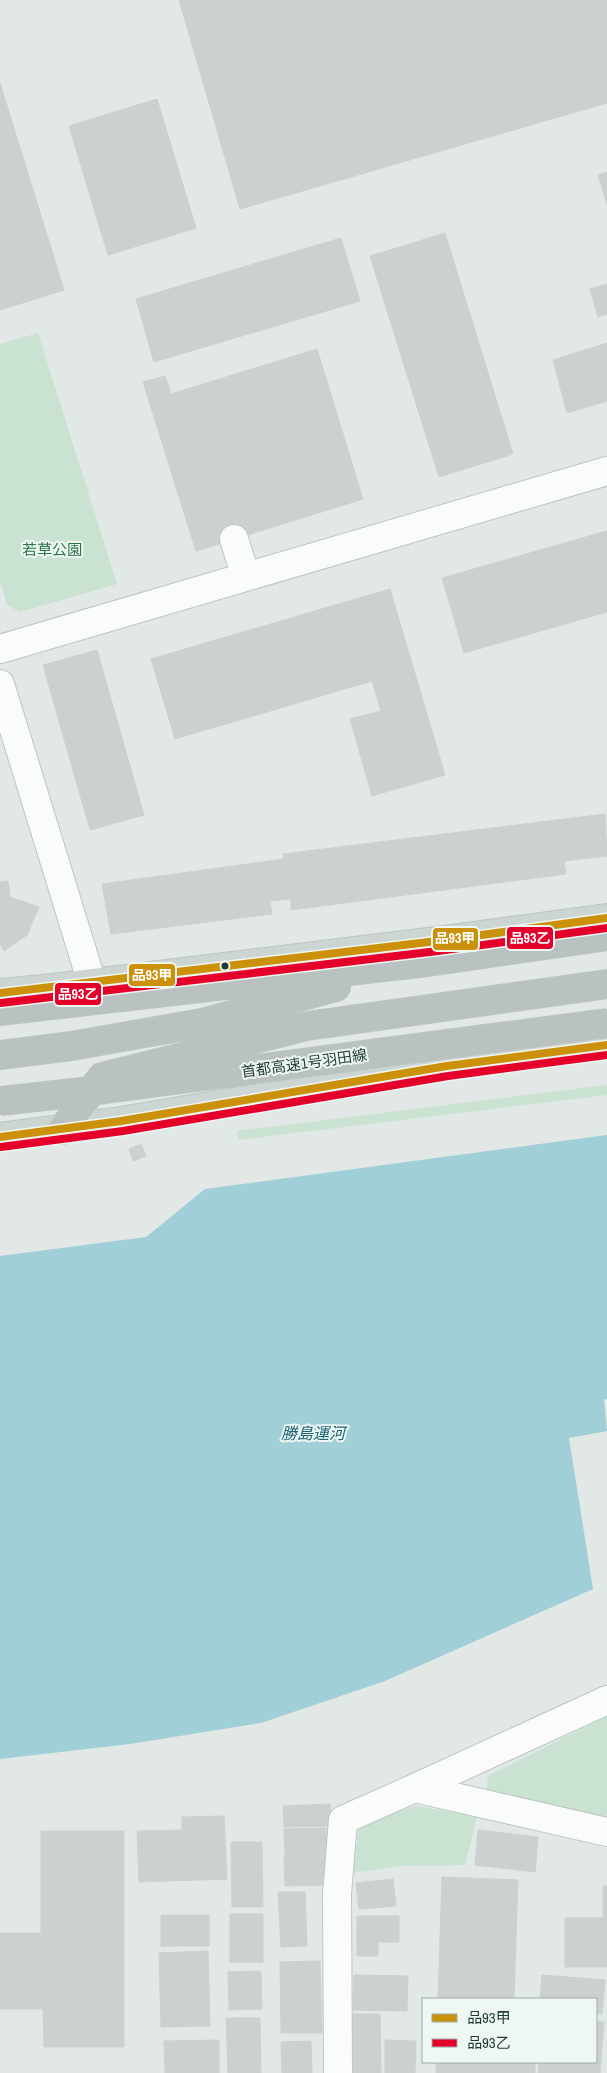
<svg xmlns="http://www.w3.org/2000/svg" width="607" height="2073" viewBox="0 0 607 2073" font-family="'Archivo Narrow','Noto Sans JP',sans-serif">
<style>
.green{fill:#c9e2d2}
.water{fill:#a0cfd8}
.building{fill:#ccd1cf;stroke:#cad1ce}
.lines{fill:none;stroke-linecap:round;stroke-linejoin:round}
.minor-casing{stroke:#bec5c2;stroke-width:30}
.major-casing{stroke:#bbc5c1;stroke-width:30}
.highway-casing{stroke:#bbc5c1;stroke-width:30}
.minor{stroke:#fafcfb;stroke-width:28}
.major{stroke:#ccd5d2;stroke-width:28}
.highway{stroke:#b9c2c0;stroke-width:28}
.highway-bridge-casing{stroke:#bbc5c1;stroke-width:30;stroke-linecap:butt}
.highway-bridge{stroke:#b9c2c0;stroke-width:28}
.bus-1-casing{stroke:#eff7f3;stroke-width:11}
.bus-2-casing{stroke:#eff7f3;stroke-width:11}
.bus-1{stroke:#cc910a;stroke-width:8}
.bus-2{stroke:#e4002b;stroke-width:8}
.bus-dot{fill:#1f3b34;stroke:#eff7f3;stroke-width:2}
.labels{text-anchor:middle;dominant-baseline:central;stroke-width:4;stroke-linejoin:round;paint-order:stroke}
.park-label{font-size:15px;fill:#287347;stroke:#eff7f3}
.street-label{font-size:15px;fill:#1f3b34;stroke:#eff7f3}
.water-label{font-size:16px;font-style:italic;fill:#186578;stroke:#eff7f3}
.line-badge{stroke:#eff7f3;stroke-width:2}
.badge-label{font-size:14px;text-anchor:middle;font-weight:bold;fill:#fff}
</style>
<rect width="100%" height="100%" fill="#e1e8e5"/>
<path class="green" d="M38,333l79,251 -97,28 -13,-7 -7,-25v-236z
M607,1085v10l-369,45 -1,-9z
M607,1716v100l-121,-20 2,-20z
M416,1806l61,10 -12,49 -67,1 -45,7 6,-48z"/>
<path class="water" d="M607,1135v264l-3,1 3,31 -38,7 24,151 -208,92 -124,42 -131,21 -130,15v-503l146,-19 59,-48z"/>
<path class="building" d="M179,0h428v103l-367,106z
M0,83l64,207 -64,20z
M157,99l39,129 -88,27 -39,-129z
M607,172v32l-9,-29z
M445,233l68,221 -74,23 -69,-221z
M341,238l19,63 -206,61 -18,-63z
M607,284v30l-9,3 -8,-28z
M607,343v58l-40,12 -14,-53z
M317,349l46,150 -167,52 -53,-169 22,-6 6,18z
M607,531v81l-143,41 -22,-75z
M390,589l55,186 -73,21 -22,-77 31,-8 -9,-30 -197,58 -24,-80z
M97,650l47,165 -54,15 -47,-165z
M605,814l2,42 -43,5 2,13 -275,36v-11l-21,2 2,13 -161,20 -9,-50 182,-25 -1,-5z
M8,881l2,16 29,10 -12,28 -23,16 -4,-8v-61z
M141,1144l5,12 -13,5 -4,-12z
M330,1804l1,22 -47,1 -1,-21z
M224,1816l3,63 -88,3 -2,-51 45,-1v-13z
M326,1828l1,28 -42,1 -1,-28z
M478,1830l60,7 -3,35 -60,-7z
M41,1831h83v216h-80l-1,-38h-43v-76h41z
M231,1842h31l1,65h-31z
M326,1857l1,28 -42,1 -1,-28z
M442,1877l76,3 -4,119h-76z
M393,1879l3,27 -37,3 -3,-26z
M603,1886h4v81h-42v-49h38z
M278,1892h27l2,54 -26,1z
M230,1914h33v48h-33z
M161,1915h48v31h-48z
M357,1916h42v26h-21v14h-21z
M208,1951l2,75 -49,1 -2,-74z
M320,1961l2,72h-41l-1,-71z
M261,1971l1,38 -33,1 -1,-38z
M354,1975l54,1 -1,35 -54,-1z
M542,1975l63,5 -3,34h-6v-15h-56z
M349,2014h31l1,59h-32z
M226,2018h34l1,55h-33z
M596,2021l8,1 -4,51h-62l1,-11h57z
M219,2040v33h-54l-1,-32z
M385,2040l31,1 -1,32h-30z
M311,2041l1,32h-30l-1,-31z
M436,2062h99v11h-99z"/>
<g class="lines">
<g class="minor-casing">
<path id="minor" d="M234,539l12,38
M0,649l607,-178
M0,684l92,299
M415,1788l192,-88
M338,2073l-1,-179 6,-74 72,-32 192,44"/>
</g>
<g class="major-casing">
<path id="major" d="M0,993l53,-5 384,-47 170,-23
M0,1137l121,-16 326,-55 160,-21"/>
</g>
<g class="highway-casing">
<path id="highway" d="M0,1011l428,-49 179,-26
M0,1055l71,-9 131,-23 134,-36
M62,1130l40,-53 205,-51 300,-42"/>
</g>
<use href="#minor" class="minor"/>
<use href="#major" class="major"/>
<use href="#highway" class="highway"/>
<g class="highway-bridge-casing">
<path id="highway-bridge" d="M0,1101l82,-9 525,-69"/>
</g>
<use href="#highway-bridge" class="highway-bridge"/>
<g class="bus-1-casing">
<path id="bus-1" d="M0,993l437,-52 170,-23
M0,1137l121,-16 326,-55 160,-21"/>
</g>
<g class="bus-2-casing">
<path id="bus-2" d="M1,1003l437,-52 169,-23
M1,1147l122,-16 325,-55 159,-21"/>
</g>
<use href="#bus-1" class="bus-1"/>
<use href="#bus-2" class="bus-2"/>
</g>
<circle class="bus-dot" cx="225" cy="966" r="4.5"/>
<g class="labels">
<g class="park-label">
<text x="52" y="549">若草公園</text>
</g>
<g class="street-label">
<text transform="translate(304 1063) rotate(-8)">首都高速1号羽田線</text>
</g>
<g class="water-label">
<text x="313" y="1433">勝島運河</text>
</g>
</g>
<g class="line-badge">
<rect x="506" y="926" width="48" height="24" rx="5" fill="#e4002b"/>
<rect x="432" y="927" width="47" height="24" rx="5" fill="#cc910a"/>
<rect x="128" y="963" width="48" height="24" rx="5" fill="#cc910a"/>
<rect x="54" y="982" width="48" height="24" rx="5" fill="#e4002b"/>
</g>
<g class="badge-label">
<text x="530" y="943">品93乙</text>
<text x="455" y="943">品93甲</text>
<text x="152" y="980">品93甲</text>
<text x="78" y="999">品93乙</text>
</g>
<rect x="422" y="1998" width="175" height="65" fill="#eff7f3" stroke="#9caca7"/>
<rect x="432" y="2014" width="25" height="8" fill="#cc910a" stroke="#9caca7"/>
<text x="467" y="2023" font-size="15" fill="#1f3b34">品93甲</text>
<rect x="432" y="2039" width="25" height="8" fill="#e4002b" stroke="#9caca7"/>
<text x="467" y="2048" font-size="15" fill="#1f3b34">品93乙</text>
</svg>
